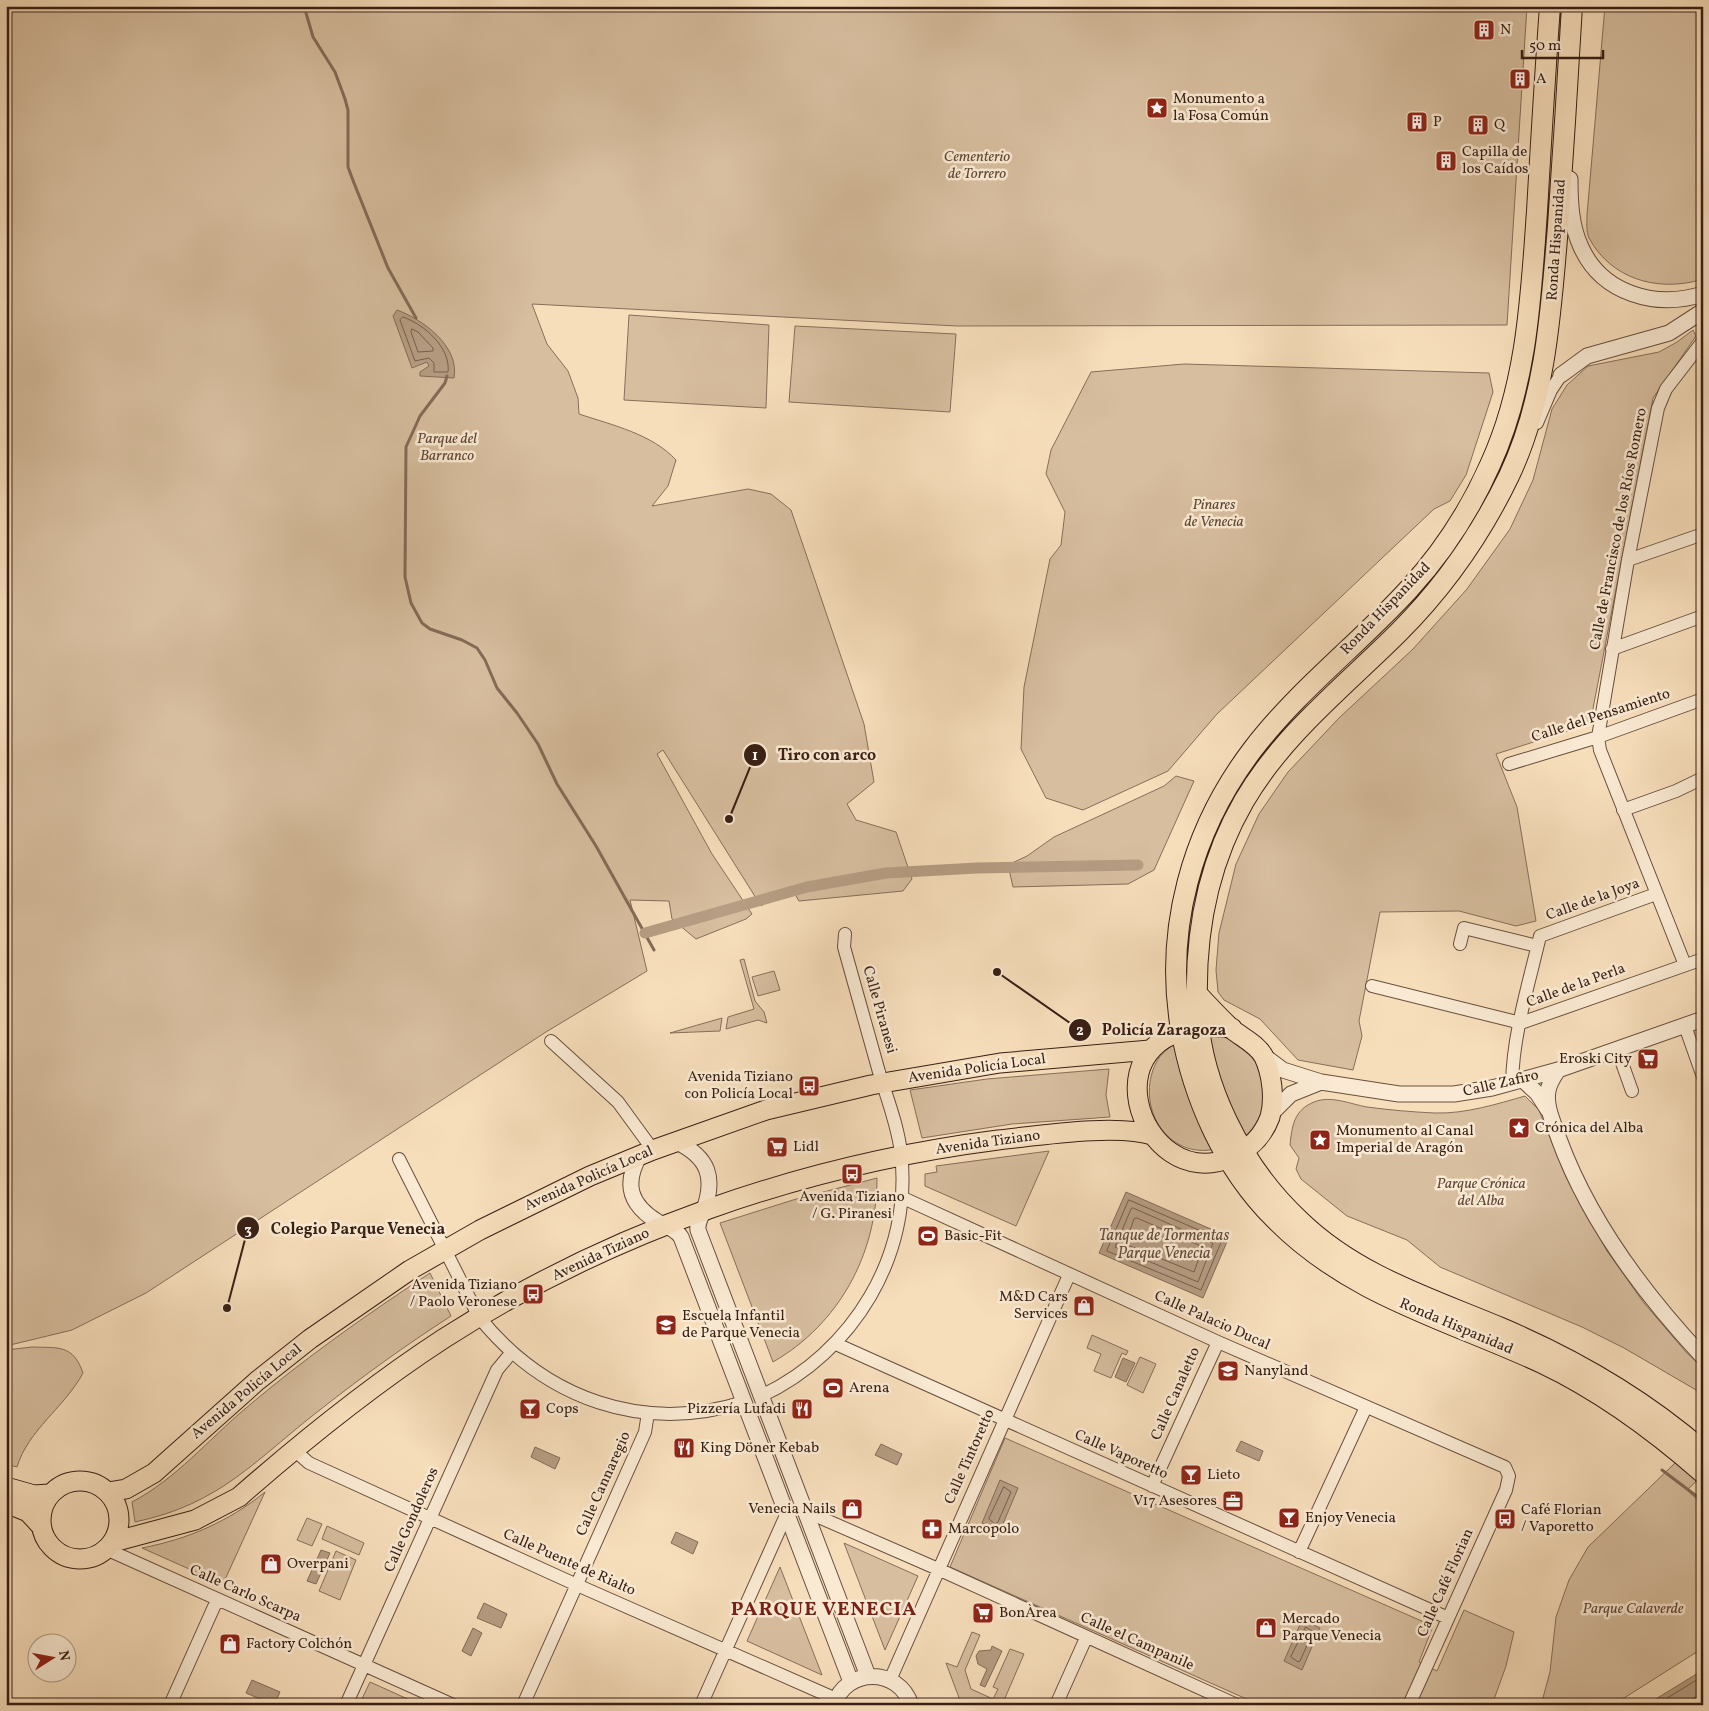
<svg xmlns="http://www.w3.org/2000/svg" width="1709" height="1711" viewBox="0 0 1709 1711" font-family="Vollkorn,serif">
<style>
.green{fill:#d7be9f;stroke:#886e5a}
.water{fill:#b69d83;stroke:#846b57}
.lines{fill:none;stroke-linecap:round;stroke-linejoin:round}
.shore{stroke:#775e4c;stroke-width:1}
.stream{stroke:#846b57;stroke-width:3}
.canal{stroke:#b69d83;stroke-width:11}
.minor-casing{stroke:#684f3e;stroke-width:14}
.tertiary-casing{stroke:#684f3e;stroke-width:17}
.primary-casing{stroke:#381f15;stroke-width:21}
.trunk-casing{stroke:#381f15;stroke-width:22}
.minor{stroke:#faead3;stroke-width:12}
.tertiary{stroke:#faead3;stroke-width:15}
.primary{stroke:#f7debb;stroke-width:19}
.trunk{stroke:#f7debb;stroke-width:20}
.labels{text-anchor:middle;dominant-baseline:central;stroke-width:5;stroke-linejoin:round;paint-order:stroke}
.poi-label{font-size:15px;fill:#381f15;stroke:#faead3;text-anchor:start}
.park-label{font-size:15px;font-style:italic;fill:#604738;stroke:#faead3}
.street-label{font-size:15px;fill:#381f15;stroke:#faead3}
.water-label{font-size:16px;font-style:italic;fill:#644b3c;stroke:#faead3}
.district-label{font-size:20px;font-weight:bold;letter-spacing:1px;fill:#7a1f14;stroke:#faead3}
.leader{fill:none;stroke:#381f15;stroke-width:2}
.callout-dot{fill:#381f15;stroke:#faead3;stroke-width:2}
.mark-label{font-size:15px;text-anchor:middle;font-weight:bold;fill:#fff}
.callout-label{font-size:16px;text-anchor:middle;font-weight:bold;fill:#381f15;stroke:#faead3;stroke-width:5;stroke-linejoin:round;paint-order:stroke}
</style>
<rect width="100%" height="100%" fill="#f7debb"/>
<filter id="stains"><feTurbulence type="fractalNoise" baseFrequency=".004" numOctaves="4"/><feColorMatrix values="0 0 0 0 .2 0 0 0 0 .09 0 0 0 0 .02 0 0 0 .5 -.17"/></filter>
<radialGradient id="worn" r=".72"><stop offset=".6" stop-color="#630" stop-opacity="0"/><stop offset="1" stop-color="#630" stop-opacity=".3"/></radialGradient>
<path class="green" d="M6,6h1521l-20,319 -550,1 -425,-22 15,40 21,27 10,27 1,16c33,11 73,20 97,46l-8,26 -16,20 96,-17 23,5 20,16 73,214 10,58 -27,22 9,16 40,12 16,47 -9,12 -104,10 -8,-13 -30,18 -98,-156 -6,4 55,100 40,60 -6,5 -50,20 -24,-20 -3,-18 -39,-1 17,71 -101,61 -400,261 -74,37 -66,16z
M1605,6h98v273l-3,1c-43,12 -89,-1 -111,-42 -3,-6 -2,-17 -2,-23z
M629,315l140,10 -3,83 -142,-8z
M795,326l161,8 -6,78 -161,-10z
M1693,330l3,6 -43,62 -63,326 -94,30 21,53 19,114 -20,5 -57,-15 -79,1 -21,109 3,15 -9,34 -55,-10 -38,-41 -36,-19 -6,-8 -2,-22 3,-37 17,-69 23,-50 29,-42 51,-54 74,-69 54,-60 43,-60 23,-49 19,-71 15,-24 21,-19 71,-14 18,-10z
M1184,364l305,9 4,19 -27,83 -16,26 -16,8 -217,205 -49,57 -85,39 -37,-12 -25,-49 3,-62 26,-128 11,-14 4,-33 -19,-38 5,-24 40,-78z
M1176,776l18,5 -40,89 -26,14 -115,3 -5,-22 19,-9 27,-19 110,-51z
M744,959l11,42 9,11 3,11 -9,-3 -32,9 2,-12 26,-8 -14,-49z
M774,971l6,19 -22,6 -6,-19z
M722,1018l-2,13 -50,2z
M1207,1034l25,5 21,15 9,17 3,40 -19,31 -24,-53z
M1178,1041l38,108c-50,11 -81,-44 -60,-86 4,-9 14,-16 22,-22z
M1109,1069l-3,26 4,22 -98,7 -90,14 -12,-48 77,-11z
M1525,1096l14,14 27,67 41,74 37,52 42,49 17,16v26l-79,-46 -42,-21 -142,-60 -33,-27 -60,-24 -46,-37 -5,-10 3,-11 -9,-13c2,-19 4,-35 24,-43 17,-7 36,2 53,5 23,3 45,5 68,6 30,1 62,-9 90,-17z
M1049,1151l-33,75 -91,-40v-12l12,-2 -1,-6z
M877,1178c0,76 -38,146 -104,184l-53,-139 73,-23z
M430,1273l21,43c-45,29 -88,60 -130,93 -66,51 -100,95 -186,113l-3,-20c44,-23 77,-63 114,-94 59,-50 120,-93 184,-135z
M1092,1335l36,16 -2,4 -4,-2 -11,25 -17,-7 7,-17 -14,-6z
M32,1347c26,1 41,-3 51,26 -18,34 -55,57 -66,94l-11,-3v-114z
M1140,1357l16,7 -13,29 -16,-8z
M1703,1436v39l-16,15 16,15v143l-90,57h-72l9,-33 6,-55 13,-37 19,-33z
M1005,1438l428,188 -14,36 18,9 27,-61 50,22 -8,34 -14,39h-232l-310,-138z
M265,1492l-42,92 -81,-36c46,-9 86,-26 123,-56z
M307,1518l15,6 -10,22 -15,-6z
M327,1526l37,17 -5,12 -37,-16z
M844,1543l74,33 -33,74z
M336,1551l20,9 -16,40 -21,-9z
M780,1567l42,108 -75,-34z
M972,1632l8,3 -15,35 6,19 22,10 5,-10 -5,-2 17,-38 14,5 -22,51 -41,-2 -15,-40 11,4z
M370,1682l51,23h-62z"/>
<path class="water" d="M397,310c25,9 63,36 57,68l-34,-2v-4l9,-6 -2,-4 -15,6 -19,-52z
M1126,1192l103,45 -26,61 -104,-45z
M1123,1358l12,5 -9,19 -11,-5z
M1241,1441l22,10 -4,10 -23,-10z
M881,1444l21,10 -5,11 -22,-10z
M535,1447l25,11 -5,11 -24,-12z
M1000,1480l18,8 -18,43 -18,-8z
M676,1532l22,10 -5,12 -22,-11z
M321,1550l9,3 -14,31 -9,-3z
M484,1603l23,11 -6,14 -24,-10z
M1302,1620l18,8 -18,42 -18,-9z
M473,1628l9,5 -11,23 -9,-5z
M992,1646l10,5 -17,36 -5,-2 7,-16 -9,-5 -2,-8 3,-5 12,-1z
M1703,1670v22l-20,13h-37z
M252,1680l28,12 -6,13 -28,-12z"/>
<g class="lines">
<path class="shore" d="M403,317c21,7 48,31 45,55h-14v-9l-5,-5 -14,3 -15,-41z
M412,329l6,3 15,16v3l-15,1 -7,-20z
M1129,1200l93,40 -21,50 -94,-39z
M1133,1208l80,35 -15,39 -83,-35 16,-38z
M1137,1218l66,29 -9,25 -69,-28 9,-25z
M1004,1487l7,5 -13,30 -3,2 -6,-5z
M1306,1627l7,5 -13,29 -2,1 -7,-5z
M1656,1705l47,-29"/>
<path class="stream" d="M304,6l9,31 22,35 10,27 3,11v57l6,16 34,85 28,50
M447,376l-2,7 -25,33 -14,31 -1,130 6,26 11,20 8,6 32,11 15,8 8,12 12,28 20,25 21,31 19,40 39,62 58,104
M1662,1470l41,31"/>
<path class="canal" d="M645,933l162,-46 79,-14 91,-5 161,-3"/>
<g class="minor-casing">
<path id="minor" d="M1537,423l14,-33 10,-15
M1628,560l75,-26
M1612,649l91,-33
M1509,764l89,-27 105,-38
M1623,810l53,-19 27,-13
M1460,944l4,-16 73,18
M1685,965l-85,-215 -2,-13 30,-177 30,-152 8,-19 37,-48
M1372,986l149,37 182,-64
M1685,1026l18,51
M551,1041l67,61 35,48
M1617,1049l15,42
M1512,1083c1,-49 17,-100 28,-147l116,-42
M399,1159l80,158c66,82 164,117 265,85
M901,1197l317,145 287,125 4,9 -3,14 -97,215
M836,1344l612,274
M761,1396c92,-43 152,-141 140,-243 -3,-27 -14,-55 -22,-81 -12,-42 -23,-83 -35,-125l1,-13
M293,1449l16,14 268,122 259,114
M1152,1486l66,-144
M805,1511l133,58 299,136
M106,1549l347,156
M1299,1552l67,-145
M890,1680l179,-405
M170,1705l47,-105
M346,1705l151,-335 15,-18
M523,1705l122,-273 3,-19
M701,1705l86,-192
M1056,1705l30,-67
M1697,1705l6,-4"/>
</g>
<g class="tertiary-casing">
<path id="tertiary" d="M1570,179c0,23 1,47 11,68 21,47 75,62 122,47
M1561,375l26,-19 82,-23 34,-22
M1264,1056l19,14 38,12 78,12h55l38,-6 66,-18 145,-51
M1558,1070c-4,6 -9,13 -10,21 -3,15 6,33 11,48 30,82 84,154 144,218
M1523,1080l14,13 11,17
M1270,1115l21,-21 30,-12
M675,1141c34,16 41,37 28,71 -3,7 -6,11 -5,18l170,446
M640,1155c-17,29 -10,50 18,67 8,4 18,7 23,15l170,445
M834,1705c12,-38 65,-38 77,0"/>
</g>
<g class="primary-casing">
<path id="primary" d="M1196,992c12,13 24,26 37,38 10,8 25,15 31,27 8,17 11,42 6,60 -7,19 -20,32 -38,40 -93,42 -156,-144 0,-129
M41 1520a39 39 0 1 1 78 0a39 39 0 1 1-78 0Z
M6,1487l28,8 15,-1
M108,1492l18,-3 28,-16 103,-92 53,-42 100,-69 70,-40 110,-54 63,-26 113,-40 105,-25 129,-22 150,-13
M6,1503l22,9 13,14
M113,1542l82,-22 44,-23c65,-57 132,-111 204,-158 166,-107 359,-174 555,-199 39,-4 121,-17 156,-4"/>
</g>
<g class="trunk-casing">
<path id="trunk" d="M1550,6c-5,68 -9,136 -13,205 -6,86 -10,174 -47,254 -20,45 -48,88 -81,124 -50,55 -111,101 -156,160 -61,80 -89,180 -72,280 12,69 43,139 93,189 75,77 173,101 268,145 59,28 112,67 161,110
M1572,6c-4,73 -9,147 -14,220 -7,85 -12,172 -49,250 -28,58 -65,111 -110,156 -54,54 -116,102 -155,169 -36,62 -49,130 -47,202 2,80 44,163 103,218 57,55 130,77 201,107 73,31 142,71 202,123"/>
</g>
<use href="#minor" class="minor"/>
<use href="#tertiary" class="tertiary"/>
<use href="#primary" class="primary"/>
<use href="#trunk" class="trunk"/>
</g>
<defs>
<g id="building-square" transform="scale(1.125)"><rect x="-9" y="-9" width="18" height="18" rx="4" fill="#8f2418" stroke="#faead3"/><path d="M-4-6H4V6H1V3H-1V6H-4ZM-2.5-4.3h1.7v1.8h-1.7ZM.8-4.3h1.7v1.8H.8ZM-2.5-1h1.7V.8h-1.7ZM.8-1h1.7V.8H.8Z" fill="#fff"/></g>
<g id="sight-square" transform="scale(1.125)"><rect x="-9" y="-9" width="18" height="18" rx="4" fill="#8f2418" stroke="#faead3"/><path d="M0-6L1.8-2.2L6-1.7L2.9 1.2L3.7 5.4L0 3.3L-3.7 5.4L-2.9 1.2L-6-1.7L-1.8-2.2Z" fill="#fff"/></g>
<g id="supermarket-square" transform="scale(1.125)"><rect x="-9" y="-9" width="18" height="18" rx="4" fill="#8f2418" stroke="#faead3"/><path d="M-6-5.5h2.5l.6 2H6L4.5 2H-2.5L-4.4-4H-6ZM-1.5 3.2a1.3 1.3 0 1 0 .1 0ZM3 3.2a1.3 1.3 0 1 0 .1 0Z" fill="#fff"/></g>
<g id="bus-square" transform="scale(1.125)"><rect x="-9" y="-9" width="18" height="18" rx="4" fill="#8f2418" stroke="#faead3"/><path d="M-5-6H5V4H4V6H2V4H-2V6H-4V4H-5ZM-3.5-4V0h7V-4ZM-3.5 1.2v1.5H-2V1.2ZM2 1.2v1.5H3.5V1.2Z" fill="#fff"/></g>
<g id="stadium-square" transform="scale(1.125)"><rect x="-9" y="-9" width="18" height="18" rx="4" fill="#8f2418" stroke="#faead3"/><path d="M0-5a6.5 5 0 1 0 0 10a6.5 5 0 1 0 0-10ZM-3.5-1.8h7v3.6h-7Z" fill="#fff"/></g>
<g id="shop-square" transform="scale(1.125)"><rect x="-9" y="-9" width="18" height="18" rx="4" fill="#8f2418" stroke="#faead3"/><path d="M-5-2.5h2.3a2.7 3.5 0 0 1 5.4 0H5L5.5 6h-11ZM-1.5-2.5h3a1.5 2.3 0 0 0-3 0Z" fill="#fff"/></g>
<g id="school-square" transform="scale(1.125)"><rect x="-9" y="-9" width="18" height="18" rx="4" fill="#8f2418" stroke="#faead3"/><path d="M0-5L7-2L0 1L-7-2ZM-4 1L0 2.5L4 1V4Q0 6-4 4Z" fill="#fff"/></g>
<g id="bar-square" transform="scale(1.125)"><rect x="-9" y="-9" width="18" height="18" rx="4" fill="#8f2418" stroke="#faead3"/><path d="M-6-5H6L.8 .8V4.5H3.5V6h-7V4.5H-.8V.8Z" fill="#fff"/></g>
<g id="restaurant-square" transform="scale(1.125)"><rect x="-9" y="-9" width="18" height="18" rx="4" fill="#8f2418" stroke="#faead3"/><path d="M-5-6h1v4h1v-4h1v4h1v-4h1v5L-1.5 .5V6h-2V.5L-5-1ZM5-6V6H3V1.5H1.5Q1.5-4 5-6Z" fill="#fff"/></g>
<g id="office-square" transform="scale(1.125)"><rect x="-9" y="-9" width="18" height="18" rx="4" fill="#8f2418" stroke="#faead3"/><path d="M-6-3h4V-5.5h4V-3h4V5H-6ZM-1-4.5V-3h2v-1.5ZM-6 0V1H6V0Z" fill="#fff"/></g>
<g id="pharmacy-square" transform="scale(1.125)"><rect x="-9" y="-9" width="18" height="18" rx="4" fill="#8f2418" stroke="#faead3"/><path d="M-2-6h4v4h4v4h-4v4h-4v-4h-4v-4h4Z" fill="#fff"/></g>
</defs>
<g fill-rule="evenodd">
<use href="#building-square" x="1484" y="30"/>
<use href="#building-square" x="1520" y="79"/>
<use href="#sight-square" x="1157" y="108"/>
<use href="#building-square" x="1417" y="122"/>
<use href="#building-square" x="1478" y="125"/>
<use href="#building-square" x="1446" y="161"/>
<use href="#supermarket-square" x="1648" y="1059"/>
<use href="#bus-square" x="809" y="1086"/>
<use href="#sight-square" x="1519" y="1128"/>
<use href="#sight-square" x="1320" y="1140"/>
<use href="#supermarket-square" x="777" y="1147"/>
<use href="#bus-square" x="852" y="1174"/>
<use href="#stadium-square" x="928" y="1236"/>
<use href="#bus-square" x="533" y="1294"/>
<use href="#shop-square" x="1084" y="1306"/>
<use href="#school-square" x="666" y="1325"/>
<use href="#school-square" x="1228" y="1371"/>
<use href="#stadium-square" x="833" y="1388"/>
<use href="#bar-square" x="530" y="1409"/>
<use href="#restaurant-square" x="802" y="1409"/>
<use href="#restaurant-square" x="684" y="1448"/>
<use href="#bar-square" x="1191" y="1475"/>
<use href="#office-square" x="1233" y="1501"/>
<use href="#shop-square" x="852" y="1509"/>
<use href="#bar-square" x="1289" y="1518"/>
<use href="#bus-square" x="1505" y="1519"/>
<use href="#pharmacy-square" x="932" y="1529"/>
<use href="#shop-square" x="271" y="1564"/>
<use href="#supermarket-square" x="983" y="1613"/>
<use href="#shop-square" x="1266" y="1628"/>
<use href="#shop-square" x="230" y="1644"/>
</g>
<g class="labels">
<g class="poi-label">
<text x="1500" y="30">N</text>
<text x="1536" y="79">A</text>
<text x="1173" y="99">Monumento a<tspan x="1173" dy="17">la Fosa Común</tspan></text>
<text x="1433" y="122">P</text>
<text x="1494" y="125">Q</text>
<text x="1462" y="152">Capilla de<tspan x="1462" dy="17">los Caídos</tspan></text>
<text x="1632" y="1059" text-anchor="end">Eroski City</text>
<text x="793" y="1077" text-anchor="end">Avenida Tiziano<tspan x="793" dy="17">con Policía Local</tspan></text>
<text x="1535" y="1128">Crónica del Alba</text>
<text x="1336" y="1131">Monumento al Canal<tspan x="1336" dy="17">Imperial de Aragón</tspan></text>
<text x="793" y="1147">Lidl</text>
<text x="852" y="1197" text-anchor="middle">Avenida Tiziano<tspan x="852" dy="17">/ G. Piranesi</tspan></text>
<text x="944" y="1236">Basic-Fit</text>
<text x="517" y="1285" text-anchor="end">Avenida Tiziano<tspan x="517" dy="17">/ Paolo Veronese</tspan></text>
<text x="1068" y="1297" text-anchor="end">M&amp;D Cars<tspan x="1068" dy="17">Services</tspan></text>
<text x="682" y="1316">Escuela Infantil<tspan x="682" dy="17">de Parque Venecia</tspan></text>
<text x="1244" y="1371">Nanyland</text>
<text x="849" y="1388">Arena</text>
<text x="546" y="1409">Cops</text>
<text x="786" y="1409" text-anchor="end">Pizzería Lufadi</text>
<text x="700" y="1448">King Döner Kebab</text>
<text x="1207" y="1475">Lieto</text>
<text x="1217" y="1501" text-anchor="end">V17 Asesores</text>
<text x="836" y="1509" text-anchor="end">Venecia Nails</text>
<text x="1521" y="1510">Café Florian<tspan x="1521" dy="17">/ Vaporetto</tspan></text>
<text x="1305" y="1518">Enjoy Venecia</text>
<text x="948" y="1529">Marcopolo</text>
<text x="287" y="1564">Overpani</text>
<text x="999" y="1613">BonÀrea</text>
<text x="1282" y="1619">Mercado<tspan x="1282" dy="17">Parque Venecia</tspan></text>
<text x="246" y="1644">Factory Colchón</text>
</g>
<g class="park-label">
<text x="977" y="157">Cementerio<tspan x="977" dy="17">de Torrero</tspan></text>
<text x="447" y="439">Parque del<tspan x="447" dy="17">Barranco</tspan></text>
<text x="1214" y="505">Pinares<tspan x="1214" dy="17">de Venecia</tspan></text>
<text x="1481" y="1184">Parque Crónica<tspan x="1481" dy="17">del Alba</tspan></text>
<text x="1633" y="1609">Parque Calaverde</text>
</g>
<g class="street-label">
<text transform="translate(1557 240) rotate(-86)">Ronda Hispanidad</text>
<text transform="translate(1619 529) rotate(-79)">Calle de Francisco de los Ríos Romero</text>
<text transform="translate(1386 609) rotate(-46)">Ronda Hispanidad</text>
<text transform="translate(1601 716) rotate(-18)">Calle del Pensamiento</text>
<text transform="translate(1593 900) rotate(-20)">Calle de la Joya</text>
<text transform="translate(1576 986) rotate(-20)">Calle de la Perla</text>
<text transform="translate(879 1010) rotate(74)">Calle Piranesi</text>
<text transform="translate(977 1069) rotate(-8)">Avenida Policía Local</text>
<text transform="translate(1501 1084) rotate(-13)">Calle Zafiro</text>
<text transform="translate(988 1143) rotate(-8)">Avenida Tiziano</text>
<text transform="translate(589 1179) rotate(-24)">Avenida Policía Local</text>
<text transform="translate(601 1255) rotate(-25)">Avenida Tiziano</text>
<text transform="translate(1212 1321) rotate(24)">Calle Palacio Ducal</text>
<text transform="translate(1456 1327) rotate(23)">Ronda Hispanidad</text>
<text transform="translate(247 1392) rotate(-40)">Avenida Policía Local</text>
<text transform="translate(1176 1394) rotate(-66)">Calle Canaletto</text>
<text transform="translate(1121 1455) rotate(24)">Calle Vaporetto</text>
<text transform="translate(970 1457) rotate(-66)">Calle Tintoretto</text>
<text transform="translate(604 1484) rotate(-66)">Calle Cannaregio</text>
<text transform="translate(412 1520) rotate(-66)">Calle Gondoleros</text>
<text transform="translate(569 1563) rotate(24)">Calle Puente de Rialto</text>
<text transform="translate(1446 1583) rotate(-66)">Calle Café Florian</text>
<text transform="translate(245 1594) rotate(24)">Calle Carlo Scarpa</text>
<text transform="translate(1137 1642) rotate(24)">Calle el Campanile</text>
</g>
<g class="water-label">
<text x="1164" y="1236">Tanque de Tormentas<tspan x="1164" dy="18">Parque Venecia</tspan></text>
</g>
<g class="district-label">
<text x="824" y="1610">PARQUE VENECIA</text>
</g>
</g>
<path class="leader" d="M729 819L755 755M997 972L1080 1030M227 1308L248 1228"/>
<g class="callout-dot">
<circle cx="729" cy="819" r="5"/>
<circle cx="997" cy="972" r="5"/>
<circle cx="227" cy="1308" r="5"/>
<circle cx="755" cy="755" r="12"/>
<circle cx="1080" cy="1030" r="12"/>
<circle cx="248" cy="1228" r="12"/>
</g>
<g class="mark-label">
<text x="755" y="760">1</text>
<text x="1080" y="1035">2</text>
<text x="248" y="1234">3</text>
</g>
<g class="callout-label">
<text x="827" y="760">Tiro con arco</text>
<text x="1164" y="1035">Policía Zaragoza</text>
<text x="358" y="1234">Colegio Parque Venecia</text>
</g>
<rect width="1709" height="1711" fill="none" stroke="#f7debb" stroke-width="25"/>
<rect x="8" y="8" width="1694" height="1696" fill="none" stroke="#381f15" stroke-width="2.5"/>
<rect x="12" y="12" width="1684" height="1686" fill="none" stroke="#381f15"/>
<g transform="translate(52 1658) rotate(79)"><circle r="24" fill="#faead3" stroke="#ac9987"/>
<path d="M0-4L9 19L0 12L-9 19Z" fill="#8f2418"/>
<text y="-8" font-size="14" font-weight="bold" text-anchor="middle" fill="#381f15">N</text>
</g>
<path d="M1522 50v8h81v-8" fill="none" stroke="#381f15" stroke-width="2.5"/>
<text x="1529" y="50" font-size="15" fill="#381f15" stroke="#faead3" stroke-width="4" paint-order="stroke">50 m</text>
<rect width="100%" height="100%" filter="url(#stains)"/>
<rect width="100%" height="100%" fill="url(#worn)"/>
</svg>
